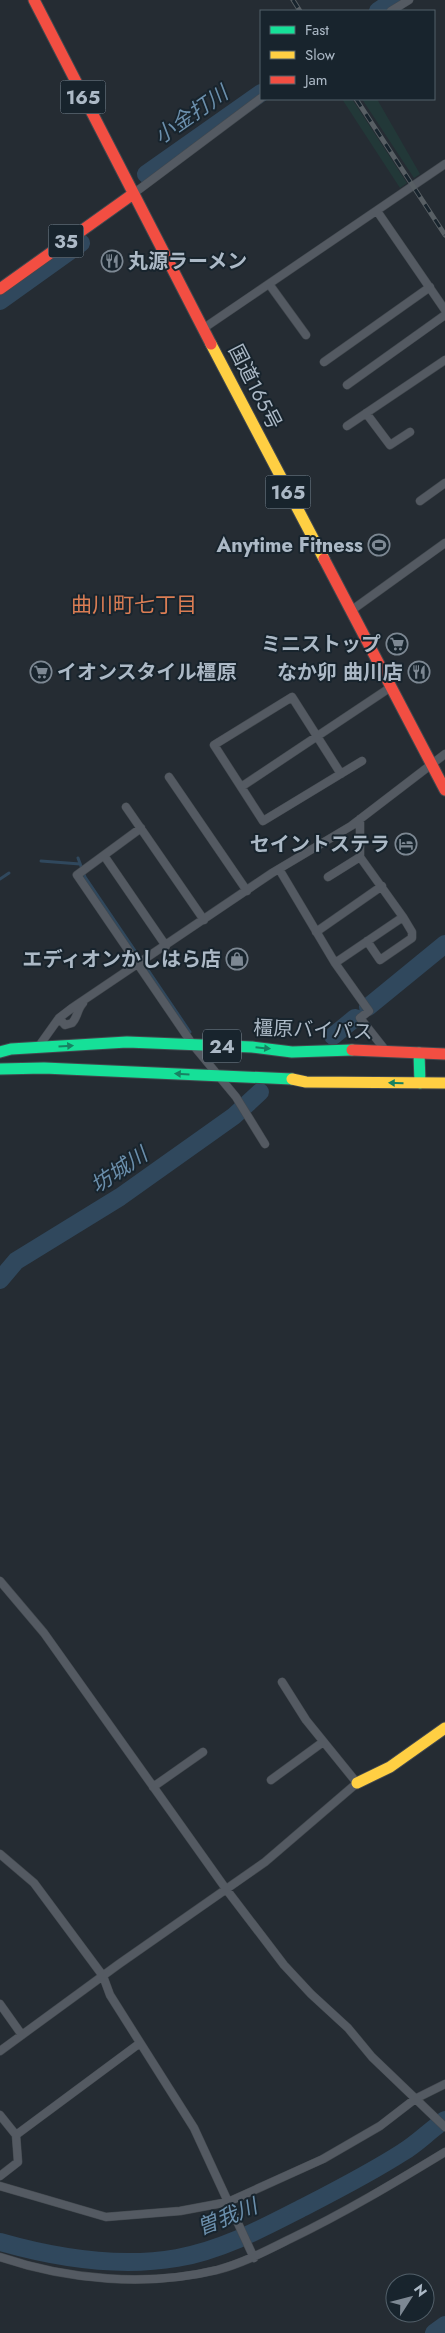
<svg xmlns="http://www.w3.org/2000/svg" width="445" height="2333" viewBox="0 0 445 2333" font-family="Jost,'Noto Sans JP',sans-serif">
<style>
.green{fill:#223838}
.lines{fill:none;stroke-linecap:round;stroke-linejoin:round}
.stream{stroke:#30485d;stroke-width:3}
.river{stroke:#30485d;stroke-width:18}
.street-casing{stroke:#42484e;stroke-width:9}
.fast-casing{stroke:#42484e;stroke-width:13}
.slow-casing{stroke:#42484e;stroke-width:13}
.jam-casing{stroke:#42484e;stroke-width:13}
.street{stroke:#545a62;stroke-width:8}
.fast{stroke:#16e098;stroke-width:11}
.slow{stroke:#ffcf43;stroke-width:11}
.jam{stroke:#f24e42;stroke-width:11}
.rail-casing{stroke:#585f64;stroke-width:5}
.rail{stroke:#18242d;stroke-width:3;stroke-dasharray:9;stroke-linecap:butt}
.oneway{fill:#178262}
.labels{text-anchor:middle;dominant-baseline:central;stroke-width:4;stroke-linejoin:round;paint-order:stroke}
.shield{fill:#18242d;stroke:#808c98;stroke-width:1}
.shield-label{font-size:19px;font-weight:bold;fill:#acb9c6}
.poi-label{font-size:20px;font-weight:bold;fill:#acb9c6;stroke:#18242d;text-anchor:end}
.street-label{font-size:20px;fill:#acb9c6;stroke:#18242d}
.water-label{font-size:21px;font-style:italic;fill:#6b8fac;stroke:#18242d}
.neighbourhood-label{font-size:21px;fill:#da7d54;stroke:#18242d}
</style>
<rect width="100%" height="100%" fill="#252c33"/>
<path class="green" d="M342,99h10l55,84 -7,5z
M362,99h15l43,75 -6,4z"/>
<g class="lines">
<path class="stream" d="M78,858l7,19 105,155
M41,861l39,3
M0,879l9,-6"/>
<path class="river" d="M378,11l16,-11
M146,174l115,-81
M0,301l81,-58
M368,1007l77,-63
M333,1036l22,-18
M0,1280l16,-19 104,-64 114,-81 26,-24
M0,2242c56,16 119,26 177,16 46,-8 88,-31 129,-52 33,-17 66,-34 97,-54 15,-9 27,-22 42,-32
M434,2333l11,-8"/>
<g class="street-casing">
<path id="street" d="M391,11l18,-11
M133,194l128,-96
M377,211l68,99
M269,284l37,51
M204,328l241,-164
M324,362l106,-75
M347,385l98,-70
M366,413l24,32 20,-13
M347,426l98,-66
M420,501l25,-18
M352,610l93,-67
M341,774l-49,-77 -78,48 49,76 99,-60
M169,777l78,114
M241,787l150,-100
M126,807l78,113
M141,828l-64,47 116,170 43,52 29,47
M105,857l61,89
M279,869l56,94 34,48 -9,7 26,33
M328,877l32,-20v-38
M316,932l66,-46
M367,941l13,19 32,-22v-6l-9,-15
M335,963l68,-46 -43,-60
M59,1018l6,7 7,-2c6,-6 5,-14 11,-20
M39,1046l20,-28 13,-10 200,-135 79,-47 94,-72
M0,1581l44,52 182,256 58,76 27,29 37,34 24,29 73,70
M271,1780l52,-38
M153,1787l50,-35
M0,1854l34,29 69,93 7,19 84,133 60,130
M0,2004l22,31
M0,2051l119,-87 146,-102 92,-79 -51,-63 -24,-38
M0,2115l16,20 2,27 -18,14
M16,2135l124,-92
M0,2186l106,31 74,-6 48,-9 95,-43 57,-33 35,-27 30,-15
M0,2257c68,23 147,30 217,13 26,-7 49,-19 73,-31 54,-26 104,-56 155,-87"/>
</g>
<g class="fast-casing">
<path id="fast" d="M0,1052l11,-3 116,-7 125,5 40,5 60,-2
M419,1053l1,30
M0,1069l44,-1 248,11"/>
</g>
<g class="slow-casing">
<path id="slow" d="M211,344l113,215
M292,1079l14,3 139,1
M357,1783l33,-16 55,-39"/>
</g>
<g class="jam-casing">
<path id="jam" d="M34,0l177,344
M0,289l133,-95
M324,559l121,231
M352,1050l93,4"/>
</g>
<use href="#street" class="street"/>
<use href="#fast" class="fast"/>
<use href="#slow" class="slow"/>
<use href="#jam" class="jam"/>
<g class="rail-casing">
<path id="rail" d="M293,0l7,11
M356,99l89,136"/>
</g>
<use href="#rail" class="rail"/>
</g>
<defs><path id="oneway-solid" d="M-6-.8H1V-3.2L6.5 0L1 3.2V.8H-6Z" transform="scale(1.25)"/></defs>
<g class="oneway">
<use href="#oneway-solid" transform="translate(66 1046) rotate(-4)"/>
<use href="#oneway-solid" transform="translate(263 1048) rotate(6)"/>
<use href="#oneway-solid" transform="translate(182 1074) rotate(-177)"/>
<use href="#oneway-solid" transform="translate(396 1083) rotate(-179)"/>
</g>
<defs>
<g id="restaurant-ring" transform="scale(1.125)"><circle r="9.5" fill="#18242d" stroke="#7d8893" stroke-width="1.5"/><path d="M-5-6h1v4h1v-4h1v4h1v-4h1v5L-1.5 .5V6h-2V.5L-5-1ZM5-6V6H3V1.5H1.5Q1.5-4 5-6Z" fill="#7d8893"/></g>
<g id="stadium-ring" transform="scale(1.125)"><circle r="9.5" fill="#18242d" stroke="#7d8893" stroke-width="1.5"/><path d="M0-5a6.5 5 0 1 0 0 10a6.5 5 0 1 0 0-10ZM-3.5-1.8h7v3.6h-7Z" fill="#7d8893"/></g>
<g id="supermarket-ring" transform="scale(1.125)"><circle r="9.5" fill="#18242d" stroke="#7d8893" stroke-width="1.5"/><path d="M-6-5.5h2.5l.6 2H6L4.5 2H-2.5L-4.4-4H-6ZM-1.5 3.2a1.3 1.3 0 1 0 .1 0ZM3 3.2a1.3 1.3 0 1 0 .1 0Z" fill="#7d8893"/></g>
<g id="hotel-ring" transform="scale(1.125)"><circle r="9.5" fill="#18242d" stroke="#7d8893" stroke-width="1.5"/><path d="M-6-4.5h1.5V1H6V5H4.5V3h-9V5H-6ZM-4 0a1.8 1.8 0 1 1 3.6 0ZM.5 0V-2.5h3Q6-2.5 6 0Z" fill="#7d8893"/></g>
<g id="shop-ring" transform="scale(1.125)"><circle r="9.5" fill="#18242d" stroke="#7d8893" stroke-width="1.5"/><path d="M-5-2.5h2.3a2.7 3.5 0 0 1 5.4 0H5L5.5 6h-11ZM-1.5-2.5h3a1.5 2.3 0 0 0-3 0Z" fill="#7d8893"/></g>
</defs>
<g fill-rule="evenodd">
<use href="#restaurant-ring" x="112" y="261"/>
<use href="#stadium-ring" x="379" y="545"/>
<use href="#supermarket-ring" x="397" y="644"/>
<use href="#supermarket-ring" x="41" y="672"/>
<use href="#restaurant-ring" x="419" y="672"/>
<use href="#hotel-ring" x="406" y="844"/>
<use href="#shop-ring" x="237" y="959"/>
</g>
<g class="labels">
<g class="shield">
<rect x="60.5" y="80.5" width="45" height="33" rx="4"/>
<rect x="48.5" y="224.5" width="35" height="33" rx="4"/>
<rect x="265.5" y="475.5" width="45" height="33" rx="4"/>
<rect x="203" y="1029.5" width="38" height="33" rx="4"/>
</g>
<g class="shield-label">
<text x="83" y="97">165</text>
<text x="66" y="241">35</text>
<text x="288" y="492">165</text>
<text x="222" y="1046">24</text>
</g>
<g class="poi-label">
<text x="128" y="261" text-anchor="start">丸源ラーメン</text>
<text x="363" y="545">Anytime Fitness</text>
<text x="381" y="644">ミニストップ</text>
<text x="57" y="672" text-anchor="start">イオンスタイル橿原</text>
<text x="403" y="672">なか卯 曲川店</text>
<text x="390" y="844">セイントステラ</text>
<text x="221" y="959">エディオンかしはら店</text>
</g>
<g class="street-label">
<text transform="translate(255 387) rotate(63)">国道165号</text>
<text transform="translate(313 1030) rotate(2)">橿原バイパス</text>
</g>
<g class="water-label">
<text transform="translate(191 115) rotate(-35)">小金打川</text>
<text transform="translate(119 1170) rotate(-34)">坊城川</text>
<text transform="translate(227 2217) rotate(-22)">曽我川</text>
</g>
<g class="neighbourhood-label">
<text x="134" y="605">曲川町七丁目</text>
</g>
</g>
<rect x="260" y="10" width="175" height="90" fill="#18242d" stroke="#53606a"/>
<rect x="270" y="26" width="25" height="8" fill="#16e098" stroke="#53606a"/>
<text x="305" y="35" font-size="15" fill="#acb9c6">Fast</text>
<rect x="270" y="51" width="25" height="8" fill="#ffcf43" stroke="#53606a"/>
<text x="305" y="60" font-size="15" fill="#acb9c6">Slow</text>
<rect x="270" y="76" width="25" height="8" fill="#f24e42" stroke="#53606a"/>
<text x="305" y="85" font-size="15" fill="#acb9c6">Jam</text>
<g transform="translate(410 2298) rotate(54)"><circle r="24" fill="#18242d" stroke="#53606a"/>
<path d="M0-4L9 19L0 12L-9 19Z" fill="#7d8893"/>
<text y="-8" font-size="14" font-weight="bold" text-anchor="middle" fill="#acb9c6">N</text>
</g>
</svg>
